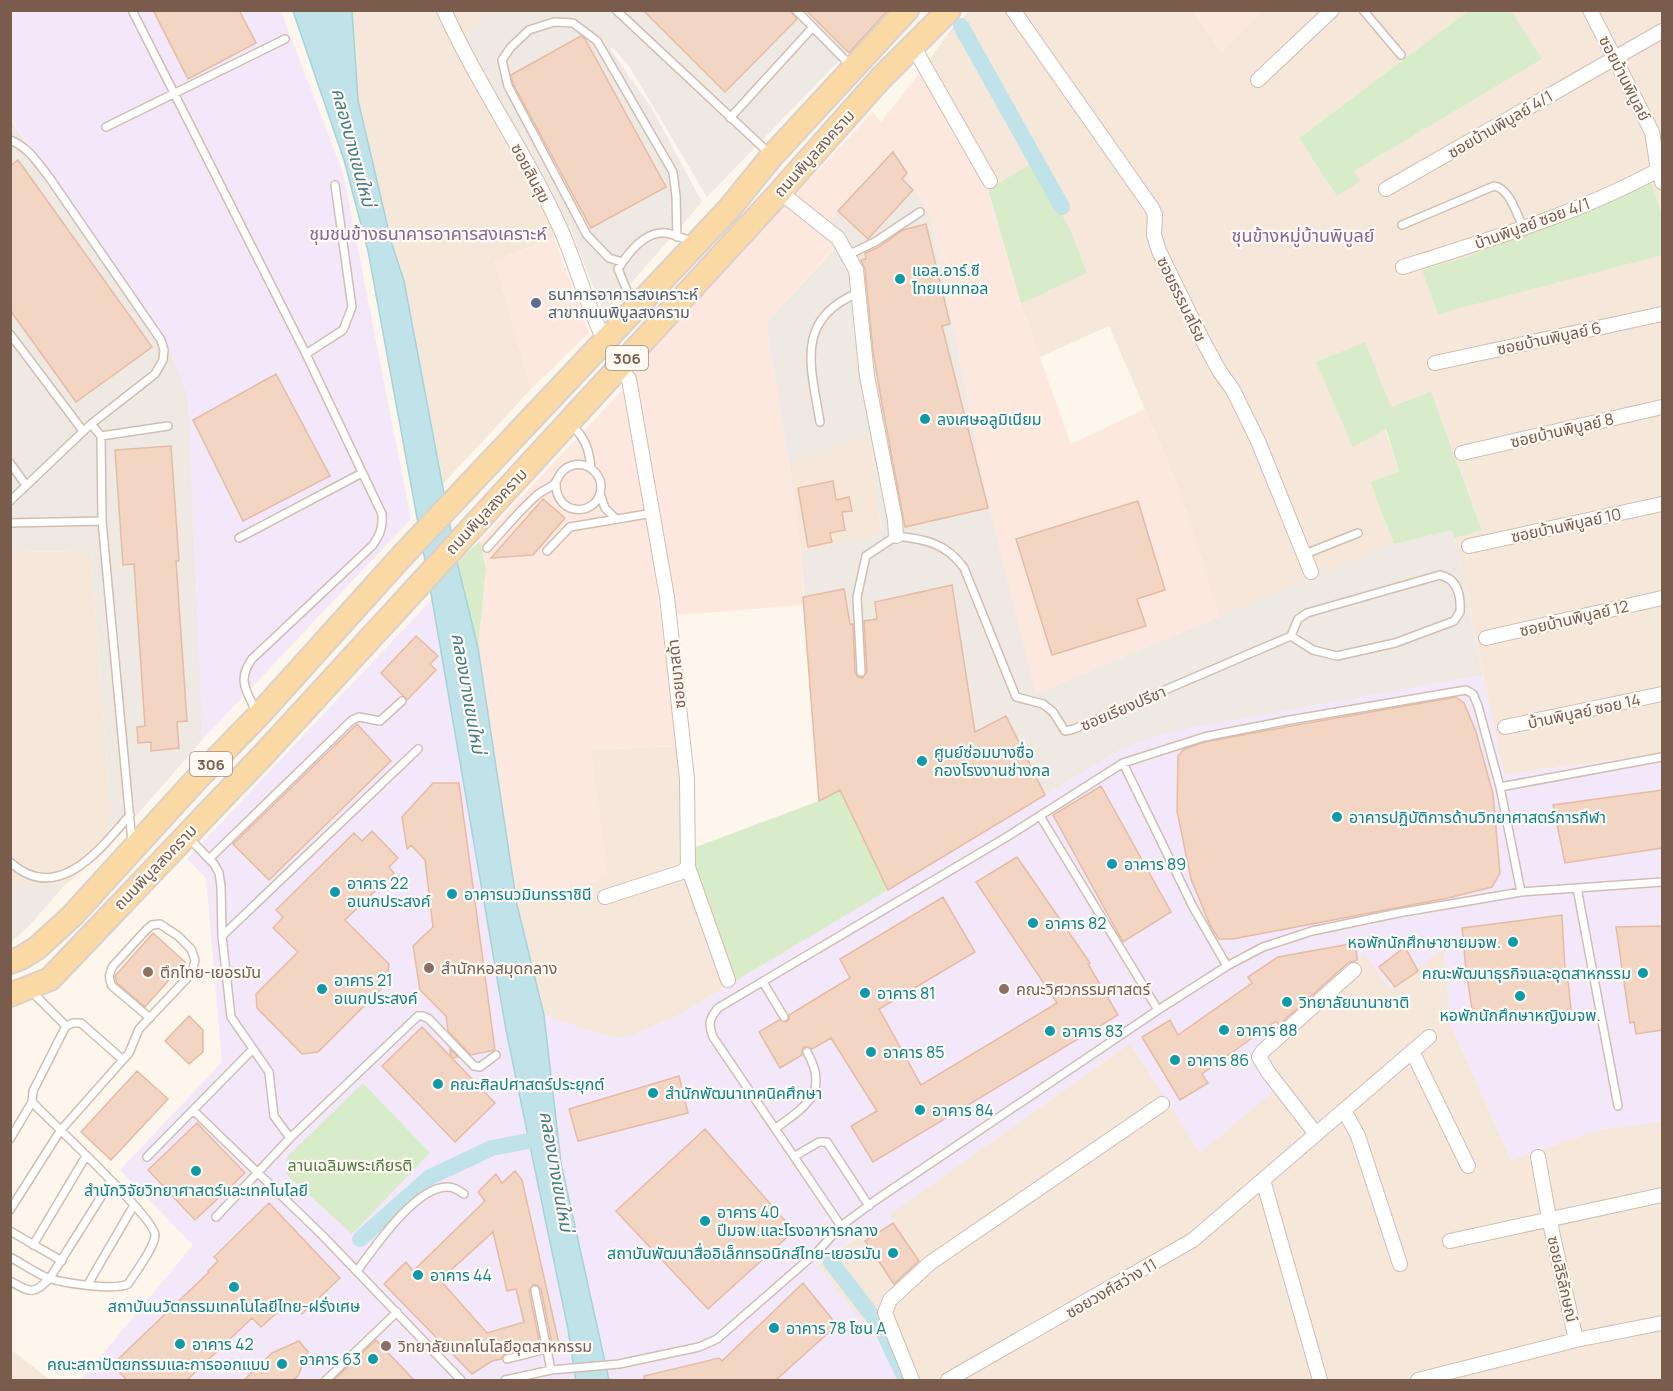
<svg xmlns="http://www.w3.org/2000/svg" width="1673" height="1391" viewBox="0 0 1673 1391" font-family="Manrope,'Noto Sans Thai',sans-serif">
<style>
.residential{fill:#f5e8da}
.commercial{fill:#fde8e0}
.industrial{fill:#efe9e4}
.education{fill:#f3e8fa}
.green{fill:#d8ecc9}
.water{fill:#bfe3e8;stroke:#a5d3da;stroke-width:1.5}
.lines{fill:none;stroke-linecap:round;stroke-linejoin:round}
.canal{stroke:#bfe3e8;stroke-width:16}
.building{fill:#f3d5c3;stroke:#e6bba3;stroke-width:1.5;fill-rule:evenodd}
.service-casing{stroke:#d1beb0;stroke-width:10}
.minor-casing{stroke:#d1beb0;stroke-width:16}
.primary-casing{stroke:#dad1cd;stroke-width:26}
.service{stroke:#fff;stroke-width:7}
.minor{stroke:#fff;stroke-width:14}
.primary{stroke:#fbd9a5;stroke-width:22}
.culture-dot{fill:#0f9aa8;stroke:#fffaf3;stroke-width:2}
.service-dot{fill:#5c6f8a;stroke:#fffaf3;stroke-width:2}
.education-dot{fill:#8d6e63;stroke:#fffaf3;stroke-width:2}
.labels{text-anchor:middle;dominant-baseline:central;stroke-width:4.5;stroke-linejoin:round;paint-order:stroke}
.shield{fill:#fffaf3;stroke:#a28b7f;stroke-width:1.5}
.shield-label{font-size:15px;font-weight:bold;fill:#7a5c4d}
.street-label{font-size:16px;fill:#7a5c4d;stroke:#fffaf3}
.culture-label{font-size:16px;fill:#0d838f;stroke:#fffaf3;text-anchor:start}
.service-label{font-size:16px;fill:#4e5e75;stroke:#fffaf3;text-anchor:start}
.education-label{font-size:16px;fill:#785e54;stroke:#fffaf3;text-anchor:start}
.park-label{font-size:16px;fill:#537a41;stroke:#fffaf3}
.water-label{font-size:18px;font-style:italic;fill:#437c86;stroke:#fffaf3}
.neighbourhood-label{font-size:18px;fill:#846695;stroke:#fffaf3}
</style>
<rect width="100%" height="100%" fill="#fdf6ec"/>
<path class="residential" d="M352,11h138l-26,25 57,95 50,100 -76,30 36,128 -88,95 -39,-203 -13,-40 -33,-141z
M970,11h223l28,40 40,-40h207l-169,127 55,33 187,-112 -30,-48h151v742l-158,22 -49,-237 27,-9 -51,-138 -40,16 -38,40 32,-18 14,42 -29,11 24,62 -174,73 -46,-141 -65,-150 -69,31 -19,-53 66,-31 -17,-44 -37,-65 -45,25 -67,-118 34,-47z
M869,433l12,94 -6,9 -74,15 -12,-88z
M11,551l80,1 20,263 -8,39 -39,32h-53z
M677,746l5,106 11,16 41,114 -53,32 -52,23h-20l-65,-22 -27,-110 90,-28 -16,-127z
M1444,951l7,74 60,135 86,-30 65,-9v259h-763l-8,-23 -74,-91 313,-223 71,109 51,-97 113,-102z
M11,1350l6,4 33,26h-39z"/>
<path class="commercial" d="M1193,11h68l-40,40z
M921,71l67,118 33,115 50,140 74,-35 29,67 46,141 -184,77 -47,-189 -58,-287 -111,15 15,14 -69,76 23,140 12,88 3,54 -127,10 -33,-175 -13,-72 242,-256 8,10z
M554,238l35,95 -58,56 -36,-128z
M627,385l22,141 28,220 -86,4 17,127 -91,28 -39,-257 8,-80 -6,-27z"/>
<path class="industrial" d="M490,11h397l-180,186 -76,-128 -18,-22 -3,2 41,58 51,95 -98,112 -33,-83 -50,-100 -57,-95z
M10,119l161,233 17,43 15,344 -100,115 8,-39 -20,-263 -80,-1z
M892,152l39,65 58,288 47,189 354,-149 62,-16 3,9 28,137 -316,58 -45,16 -234,141 -48,-99 -21,10 -18,-250 74,-15 6,-9 -12,-93 -80,29 -23,-140 69,-75 -15,-15z
M11,886h53l-36,41 -17,15z"/>
<path class="education" d="M10,11h271l62,162 68,346 -208,220 -15,-344 -17,-43 -160,-233z
M432,599l74,431 38,-15 65,22h20l52,-23 441,-265 46,-17 315,-57 22,100 157,-22v368l-65,9 -86,30 -60,-135 -7,-74 -6,1 -47,38 -26,-36 -113,101 23,35 -75,63 -70,-110 -241,172 33,50 -28,19 -34,-49 -43,30 74,92 8,23h-818l112,-135 -73,-75 102,-108 -16,-184 -19,-19z"/>
<path class="green" d="M1468,11h43l31,48 -188,112 6,10 -23,15 -38,-58z
M1033,163l37,66 17,44 -66,31 -33,-115z
M1648,182l4,3 10,31v39l-224,59 -16,-44 49,-14z
M1365,342l26,65 40,-16 51,139 -27,8 -4,-8 -57,14 -24,-62 29,-11 -13,-42 -33,18 -37,-85z
M480,541l6,27 -8,80 -21,-86z
M840,790l48,100 -154,92 -41,-114v-20l126,-47z
M363,1083l67,70 -78,81 -66,-60 1,-17z"/>
<path class="water" d="M293,11h59l6,89 33,141 13,40 53,281 21,86 39,257 27,110 17,148 48,217h-33l-1,-4 -7,-47 -62,-299 -74,-431 -64,-348 -24,-91z"/>
<g class="lines">
<path class="canal" d="M961,26l101,181
M360,1239l70,-62 62,-29 57,-11
M831,1262l50,65 25,53"/>
</g>
<path class="building" d="M153,10h86l17,33 -68,36z
M643,10h147l7,9 -72,73z
M806,10h82l-39,43z
M581,36l4,3 81,148 -75,41 -78,-144 -2,-9z
M893,152l14,21 -5,6 11,11 -45,49 -30,-28z
M18,160l134,187 -76,55 -66,-92v-144z
M926,224l24,100 -8,2 46,182 -83,19 -23,-123 -9,-53 -8,-82 -4,-9 5,-1 -1,-6 12,-5 26,-18z
M276,374l54,102 -87,45 -50,-101z
M171,446l8,115h-3l11,160 -10,1 2,26 -28,3v-9l-13,1 -1,-16 8,-1 -11,-162 -11,1 -8,-115z
M833,481l3,19 13,-3 3,14 -10,1 3,18 -15,3 2,9 -24,5 -10,-59z
M543,499l22,19 -32,37 -42,3z
M1138,501l27,89 -28,9 9,27 -94,29 -36,-116z
M952,585l23,147 31,-16 39,79 -157,95 -48,-100 -21,11 -16,-204 41,-8 6,35h3l2,49 3,4 4,1 5,-6 -3,-51 13,-2 -2,-17z
M416,636l22,20 -8,8 6,6 -29,30 -26,-27z
M1456,697l8,6 12,29 17,62 7,79 -8,14 -44,11 -215,41h-14l-9,-14 -19,-46 -14,-68 1,-55 6,-7 21,-7 86,-16z
M357,724l34,37 -122,119 -36,-36z
M433,783h26l36,267 -24,5 -23,-24 -2,-15 -26,-26 -7,-44 20,-19 -8,-67 -14,-15 -4,4 -5,-32z
M1101,786l70,126 -48,30 -70,-127z
M1662,790v58l-97,15 -12,-58z
M372,831l26,27 -9,9 5,6 -49,47 44,44 -2,19 -69,69 -16,2 -45,-46 -1,-14 42,-42 -25,-24 10,-11 -7,-7 78,-77 8,8z
M1017,857l73,106 -2,1 30,51 -245,147 -22,-36 26,-15 -46,-73 -19,11 -4,-2h-4l-2,4v4l-22,13 -21,-36 20,-12 7,2 3,-3v-4l61,-37 -10,-19 103,-62 32,55 -96,57 42,76 136,-82 -81,-121z
M1562,915l3,55h2l4,40 -97,12 -8,-52 -4,-42z
M1662,926v104l-26,4 -2,-12 -4,1 -14,-96z
M153,933l32,29 -40,45 -28,-24 -2,-7z
M1356,943l1,17 -9,3 -69,62 -3,-4 -74,53 6,9 -28,17 -38,-63 28,-17 8,15 74,-52 -4,-6 30,-20z
M1405,947l13,24 -23,16 -16,-20z
M189,1016l14,14v22l-14,12 -24,-23z
M422,1027l29,30 -1,-8 8,8 -6,1 43,45 -40,39 -73,-76z
M137,1071l31,28 -57,61 -30,-28z
M679,1076l9,37 -110,28 -9,-32z
M197,1123l48,50 -50,47 -47,-50z
M705,1129l89,102 -86,78 -92,-98z
M515,1171l7,9 38,168 -7,1 -12,-60 -4,-4h-4l-4,6 11,54 -35,9 -4,5 -9,2 -20,13 -88,-90 22,-22 7,9 72,-70 -7,-9 18,-18 6,9zM493,1232l14,59 9,-2 8,33 -37,11 -47,-53z
M269,1203l71,75 -38,36 -12,-13 -29,26 -9,-9 -65,62h-60l-15,-15 97,-93 -1,-1 10,-10 -4,-4z
M893,1223l26,38 -25,23 -29,-43z
M803,1283l34,42 -61,55h-132v-4l75,-18 3,3z
M376,1340l38,40h-80z
M299,1341l9,11 -10,24 -5,4h-49l28,-27z"/>
<g class="lines">
<g class="service-casing">
<path id="service" d="M132,10l174,344 76,160c1,14 -2,21 -10,32l-120,113c-15,21 -6,31 4,52
M616,10l154,144
M796,10l55,56
M1363,10l38,45
M730,118l83,-91
M106,127l179,-88
M10,140c18,7 27,22 39,37l112,163 3,10 -1,10 -8,14 -64,50 -81,77
M1402,225l92,-39c16,2 23,30 30,43
M848,255l27,-13 45,-30
M622,262l-13,-4 -22,-23 -79,-149 -6,-26 9,-13 18,-17 25,-8 19,1 24,18 76,131 3,24 1,41
M634,303l-6,-10 -10,-24c10,-16 27,-38 48,-36 8,1 19,6 27,9
M10,334l73,97
M306,354l37,-24 9,-23 -17,-122
M820,422c-9,-55 -26,-103 38,-129
M91,424l10,12 1,85 30,321
M572,424c13,16 17,23 19,44
M101,436l67,-10
M10,463l16,22
M600,494l5,14 11,11
M10,523l92,-2
M239,538l123,-65
M487,548c16,-17 31,-36 48,-51 5,-6 14,-8 19,-13 3,-2 4,-8 7,-11 8,-10 23,-12 33,-2 4,4 7,10 7,16 -1,30 -45,31 -45,-3
M547,551l23,-24 83,-14
M1305,554l53,-21
M1440,575c18,4 21,21 20,37l-6,9 -59,22 -58,13 -24,-6 -22,-14 7,-17 9,-6z
M861,672l-4,-75 9,-41 30,-20c29,3 50,7 68,32l52,129 27,7 10,8 12,19 9,-2 217,-93
M1123,763l70,144 34,59
M1500,787l162,-30
M1040,816l118,194
M189,838l25,26 5,9 2,13 1,50 9,81 38,55 5,44 16,22
M209,859l143,-139 7,-3 21,4 22,-20
M10,862c48,44 91,-14 120,-47
M1577,888l41,218
M222,936l196,-187
M763,982l21,35
M33,993l33,33
M193,1110l130,126 138,144
M776,1128c30,-22 54,-36 31,-76
M10,1139l22,-37
M795,1156l24,-14h8l42,64
M147,1157l106,-108
M10,1210l50,-79 69,-78 10,-24 53,-56 3,-13 -4,-11 -13,-13 -18,-12 -8,1 -5,4 -34,37c-4,8 -5,12 -1,20l38,32
M216,1217l74,-79 128,-122h5l6,3 45,47 6,1 16,-12
M841,1226l-128,-189c-5,-13 -4,-18 5,-29l287,-170 118,-75 81,-26 86,-17 176,-30 7,4 5,12 22,81 21,105
M10,1231l52,30
M33,1245l53,-89
M10,1257c13,7 25,16 38,21 15,5 66,13 80,6 7,-11 27,-37 27,-49 0,-17 -105,-114 -123,-133l1,-11 33,-65 7,-3h8l42,37
M357,1271c17,-23 58,-84 90,-84 7,0 11,3 17,7
M10,1281c21,12 23,14 40,-3l61,-97
M88,1284l46,-79
M535,1290l16,80
M507,1359l39,-10
M326,1380l71,-68
M505,1380l46,-10 68,-6 80,-17 18,-8 101,-88 23,-25 35,-26 282,-190 69,-44 36,-19 49,-16 86,-18 123,-21 141,-10"/>
</g>
<g class="minor-casing">
<path id="minor" d="M444,10c34,76 83,144 117,220 16,36 25,75 44,111
M1013,10l139,198 3,7 -1,20 5,16 43,88 18,33 13,18 25,51 53,131
M1590,10l62,122 6,38 4,12
M913,46l77,135
M1258,80l74,-70
M1386,189l276,-158
M780,192l58,46 18,32 11,106 28,144 1,16
M1403,267c87,-28 175,-53 255,-97
M1435,363l227,-49
M619,368l10,11 38,218 20,182 1,88 40,113
M1462,453l200,-46
M1469,546l193,-42
M1486,638l176,-40
M1505,727l157,-33
M605,897l77,-25 6,-5
M1412,1051l56,115
M1344,1110l14,26 42,128
M1316,1134l-48,-62 -9,-15 4,-6 91,-81
M1538,1157l11,61 27,122
M1263,1180l57,200
M1450,1241l212,-46
M912,1380l-27,-67 5,-13 40,-37 232,-159
M948,1380l245,-140 236,-203
M1418,1380l158,-40 86,-17"/>
</g>
<g class="primary-casing">
<path id="primary" d="M10,962l11,-4 16,-10 35,-32 122,-134 64,-66 145,-161 326,-346 43,-53 135,-146
M10,995l40,-16 215,-226 515,-561 101,-114 68,-68"/>
</g>
<use href="#service" class="service"/>
<use href="#minor" class="minor"/>
<use href="#primary" class="primary"/>
</g>
<g class="culture-dot">
<circle cx="900" cy="279" r="6"/>
<circle cx="925" cy="419" r="6"/>
<circle cx="922" cy="761" r="6"/>
<circle cx="1337" cy="817" r="6"/>
<circle cx="1112" cy="864" r="6"/>
<circle cx="335" cy="892" r="6"/>
<circle cx="452" cy="894" r="6"/>
<circle cx="1033" cy="923" r="6"/>
<circle cx="1513" cy="942" r="6"/>
<circle cx="1643" cy="973" r="6"/>
<circle cx="322" cy="989" r="6"/>
<circle cx="865" cy="993" r="6"/>
<circle cx="1520" cy="996" r="6"/>
<circle cx="1287" cy="1002" r="6"/>
<circle cx="1224" cy="1030" r="6"/>
<circle cx="1050" cy="1031" r="6"/>
<circle cx="871" cy="1052" r="6"/>
<circle cx="1175" cy="1060" r="6"/>
<circle cx="438" cy="1084" r="6"/>
<circle cx="653" cy="1093" r="6"/>
<circle cx="920" cy="1110" r="6"/>
<circle cx="196" cy="1171" r="6"/>
<circle cx="705" cy="1221" r="6"/>
<circle cx="893" cy="1253" r="6"/>
<circle cx="418" cy="1275" r="6"/>
<circle cx="234" cy="1287" r="6"/>
<circle cx="774" cy="1328" r="6"/>
<circle cx="180" cy="1344" r="6"/>
<circle cx="373" cy="1359" r="6"/>
<circle cx="282" cy="1364" r="6"/>
</g>
<circle class="service-dot" cx="536" cy="303" r="6"/>
<g class="education-dot">
<circle cx="429" cy="968" r="6"/>
<circle cx="148" cy="972" r="6"/>
<circle cx="1004" cy="989" r="6"/>
<circle cx="386" cy="1346" r="6"/>
</g>
<g class="labels">
<g class="shield">
<rect x="606" y="346" width="42" height="24" rx="4.5"/>
<rect x="190" y="752" width="42" height="24" rx="4.5"/>
</g>
<g class="shield-label">
<text x="627" y="358">306</text>
<text x="211" y="764">306</text>
</g>
<g class="street-label">
<text transform="translate(1625 78) rotate(63)">ซอยบ้านพิบูลย์</text>
<text transform="translate(1500 124) rotate(-30)">ซอยบ้านพิบูลย์ 4/1</text>
<text transform="translate(814 153) rotate(-48)">ถนนพิบูลสงคราม</text>
<text transform="translate(531 173) rotate(62)">ซอยสินสุข</text>
<text transform="translate(1532 223) rotate(-20)">บ้านพิบูลย์ ซอย 4/1</text>
<text transform="translate(1182 299) rotate(64)">ซอยธรรมสโรช</text>
<text transform="translate(1549 338) rotate(-12)">ซอยบ้านพิบูลย์ 6</text>
<text transform="translate(1562 430) rotate(-13)">ซอยบ้านพิบูลย์ 8</text>
<text transform="translate(486 511) rotate(-47)">ถนนพิบูลสงคราม</text>
<text transform="translate(1566 525) rotate(-12)">ซอยบ้านพิบูลย์ 10</text>
<text transform="translate(1574 618) rotate(-13)">ซอยบ้านพิบูลย์ 12</text>
<text transform="translate(676 674) rotate(-96)">ซอยมาสด้า</text>
<text transform="translate(1123 708) rotate(-23)">ซอยเรียงปรีชา</text>
<text transform="translate(1584 711) rotate(-12)">บ้านพิบูลย์ ซอย 14</text>
<text transform="translate(155 867) rotate(-46)">ถนนพิบูลสงคราม</text>
<text transform="translate(1563 1279) rotate(77)">ซอยสิริลักษณ์</text>
<text transform="translate(1111 1288) rotate(-30)">ซอยวงศ์สว่าง 11</text>
</g>
<g class="culture-label">
<text x="912" y="270">แอล.อาร์.ซี<tspan x="912" dy="18">ไทยเมททอล</tspan></text>
<text x="937" y="419">ลงเศษอลูมิเนียม</text>
<text x="934" y="752">ศูนย์ซ่อมบางซื่อ<tspan x="934" dy="18">กองโรงงานช่างกล</tspan></text>
<text x="1349" y="817">อาคารปฏิบัติการด้านวิทยาศาสตร์การกีฬา</text>
<text x="1124" y="864">อาคาร 89</text>
<text x="347" y="883">อาคาร 22<tspan x="347" dy="18">อเนกประสงค์</tspan></text>
<text x="464" y="894">อาคารนวมินทรราชินี</text>
<text x="1045" y="923">อาคาร 82</text>
<text x="1501" y="942" text-anchor="end">หอพักนักศึกษาชายมจพ.</text>
<text x="1631" y="973" text-anchor="end">คณะพัฒนาธุรกิจและอุตสาหกรรม</text>
<text x="334" y="980">อาคาร 21<tspan x="334" dy="18">อเนกประสงค์</tspan></text>
<text x="877" y="993">อาคาร 81</text>
<text x="1299" y="1002">วิทยาลัยนานาชาติ</text>
<text x="1520" y="1015" text-anchor="middle">หอพักนักศึกษาหญิงมจพ.</text>
<text x="1236" y="1030">อาคาร 88</text>
<text x="1062" y="1031">อาคาร 83</text>
<text x="883" y="1052">อาคาร 85</text>
<text x="1187" y="1060">อาคาร 86</text>
<text x="450" y="1084">คณะศิลปศาสตร์ประยุกต์</text>
<text x="665" y="1093">สำนักพัฒนาเทคนิคศึกษา</text>
<text x="932" y="1110">อาคาร 84</text>
<text x="196" y="1190" text-anchor="middle">สำนักวิจัยวิทยาศาสตร์และเทคโนโลยี</text>
<text x="717" y="1212">อาคาร 40<tspan x="717" dy="18">ปีมจพ.และโรงอาหารกลาง</tspan></text>
<text x="881" y="1253" text-anchor="end">สถาบันพัฒนาสื่ออิเล็กทรอนิกส์ไทย-เยอรมัน</text>
<text x="430" y="1275">อาคาร 44</text>
<text x="234" y="1306" text-anchor="middle">สถาบันนวัตกรรมเทคโนโลยีไทย-ฝรั่งเศษ</text>
<text x="786" y="1328">อาคาร 78 โซน A</text>
<text x="192" y="1344">อาคาร 42</text>
<text x="361" y="1359" text-anchor="end">อาคาร 63</text>
<text x="270" y="1364" text-anchor="end">คณะสถาปัตยกรรมและการออกแบบ</text>
</g>
<g class="service-label">
<text x="548" y="294">ธนาคารอาคารสงเคราะห์<tspan x="548" dy="18">สาขาถนนพิบูลสงคราม</tspan></text>
</g>
<g class="education-label">
<text x="441" y="968">สำนักหอสมุดกลาง</text>
<text x="160" y="972">ตึกไทย-เยอรมัน</text>
<text x="1016" y="989">คณะวิศวกรรมศาสตร์</text>
<text x="398" y="1346">วิทยาลัยเทคโนโลยีอุตสาหกรรม</text>
</g>
<g class="park-label">
<text x="350" y="1165">ลานเฉลิมพระเกียรติ</text>
</g>
<g class="water-label">
<text transform="translate(354 147) rotate(75)">คลองบางเขนใหม่</text>
<text transform="translate(469 693) rotate(80)">คลองบางเขนใหม่</text>
<text transform="translate(557 1171) rotate(80)">คลองบางเขนใหม่</text>
</g>
<g class="neighbourhood-label">
<text x="428" y="233">ชุมชนข้างธนาคารอาคารสงเคราะห์</text>
<text x="1303" y="235">ชุนข้างหมู่บ้านพิบูลย์</text>
</g>
</g>
<rect width="1673" height="1391" fill="none" stroke="#7a5c4d" stroke-width="24"/>
</svg>
